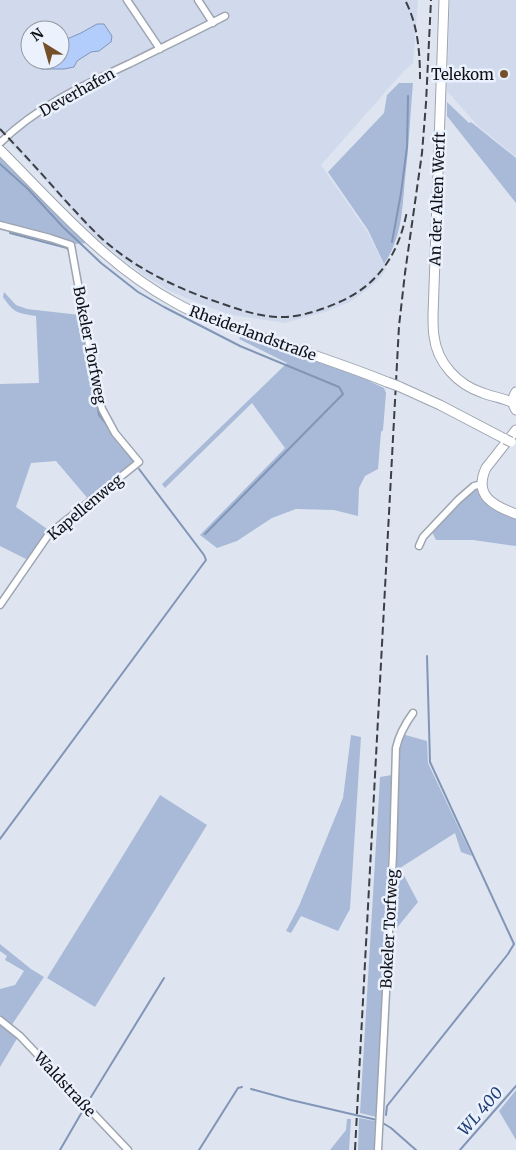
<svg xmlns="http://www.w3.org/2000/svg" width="516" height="1150" viewBox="0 0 516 1150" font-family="Merriweather,serif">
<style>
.built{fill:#d0daec;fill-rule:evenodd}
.green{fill:#a8bad8}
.water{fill:#b2cdfc;stroke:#8195b7}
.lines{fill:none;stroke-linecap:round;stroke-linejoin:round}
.stream{stroke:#8195b7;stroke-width:2}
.street-casing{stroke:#9ea5b0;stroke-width:9}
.secondary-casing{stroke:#9ea5b0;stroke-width:11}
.street{stroke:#fff;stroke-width:6}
.secondary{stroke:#fff;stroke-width:9}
.rail{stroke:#3b3e44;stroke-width:2;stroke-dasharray:8 4;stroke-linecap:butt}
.secondary-bridge-casing{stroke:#9ea5b0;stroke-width:11;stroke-linecap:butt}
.secondary-bridge{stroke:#fff;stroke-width:9}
.poi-dot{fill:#744f2a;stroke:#ebf2fe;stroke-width:2}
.labels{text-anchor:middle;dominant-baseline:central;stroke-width:5;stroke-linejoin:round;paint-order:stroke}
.poi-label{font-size:15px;fill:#0f1115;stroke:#ebf2fe;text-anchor:end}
.street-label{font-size:15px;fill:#0f1115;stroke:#ebf2fe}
.water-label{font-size:16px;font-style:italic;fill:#1f3e75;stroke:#ebf2fe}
</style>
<rect width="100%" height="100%" fill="#dee5f0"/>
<path class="built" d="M0,0h418l-5,63 -10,9 -82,93 46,66 19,38 -5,8 -12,11 -19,14 -22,9 -43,12 -53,-8 -29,-10 -35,-15 -27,-17 -44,-34 -64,-72 -33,-34zM30,30h30v30h-30z
M450,0h66v157l-38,-31 -31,-35z"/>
<path class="green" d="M399,83h14c-3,32 -4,64 -8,96 -3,32 -3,58 -21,85l-16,-34 -40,-58 56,-59 3,-18z
M447,102l22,21 2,-1 45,36v45l-69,-87z
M0,156l88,87 -15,1 -73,-21z
M4,292l12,13 11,4 53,6 20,95 37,53 -48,37 -33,-39 -25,2 -15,44 34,24 -22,29 -28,-14v-162l39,-1 -3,-67c-19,-3 -22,-3 -33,-19z
M242,334l121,44 21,10 2,5 -3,37 -2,2 -3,37 -13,7 -6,12 -1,28 -24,-6 -38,-1 -24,9 -35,23 -20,7 -17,-13 85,-87 -33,-45 -87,85 -3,-4 125,-121 -48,-24z
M476,488h4l36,29v29l-43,-6h-37l-4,-8 38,-40z
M402,734l25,7 1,22 44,93 -11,-4 -6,-19 -55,35 18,34 -22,27 -4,1 6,-182z
M351,735l10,2 -11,172 -12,22 -37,-15 -10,17 -5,-2 13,-25 44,-108z
M392,775l-7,168 -9,174 -16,-4 20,-336z
M160,795l47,30 -112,182 -48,-29 64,-103z
M0,944l31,25 13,8 -33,49 -11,-9v-28l15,-4 9,-14 -19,-11 2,-4 -7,-5z
M0,1023l18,14 -18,30z
M516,1090v50l-17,-29z
M359,1118l16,3 -1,29h-16z
M347,1119h4l-2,31h-19l16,-20z"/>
<path class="water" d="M97,24h7l8,12 -1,6 -12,9 -8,1 -14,9 -3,6 -10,2h-23l-3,-3 1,-6h21v-18l21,-9z"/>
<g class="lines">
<path class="stream" d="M0,164l28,25 35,38 38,36 37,29 26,15 76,39 99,41 4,7 -138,140
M10,233l57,15 2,3
M392,242l9,-49 6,-46 1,-51
M97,403l2,12 11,14
M126,451l8,11
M0,839l206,-279 -2,-5 -65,-86
M251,1089l40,11 86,20
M91,1097l73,-119
M386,1115l1,-9 121,-152 6,-10 -84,-182 -3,-106
M381,1122l10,6 25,22
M60,1150l22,-38
M199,1150l39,-62 4,-1
M460,1150l56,-64"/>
<g class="street-casing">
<path id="street" d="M127,0l33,49
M198,0l15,23
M0,143c37,-37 86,-59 133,-81 30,-15 61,-30 92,-46
M0,225l50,13 21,7 26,145 5,19 13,24 24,29 -90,72 -49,71
M419,546l4,-9 35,-37 16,-14 8,-2
M0,1020l20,16 108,114
M378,1150l15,-296 3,-106c3,-13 9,-24 17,-35"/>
</g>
<g class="secondary-casing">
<path id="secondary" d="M444,0l-11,316c0,7 0,14 1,20 3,27 24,49 49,57 10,4 21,5 30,10
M0,150c54,54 106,115 174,152 26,15 56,25 84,34 43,15 87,29 129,46
M398,386l42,19 65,34
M516,392c-4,6 -4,12 0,18
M516,430l-30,38c-13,28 8,38 30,46"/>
</g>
<use href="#street" class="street"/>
<use href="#secondary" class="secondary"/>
<path class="rail" d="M406,2c12,24 14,51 14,77
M0,129c22,23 43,46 64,70 11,12 22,24 34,36 35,33 80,54 125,69 20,7 41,14 63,13 17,-1 35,-7 51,-14 41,-17 62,-49 70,-92
M355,1150l44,-824 6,-53 17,-120 4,-50 5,-103"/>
<g class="secondary-bridge-casing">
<path id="secondary-bridge" d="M387,382l11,4
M505,439l6,3"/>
</g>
<use href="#secondary-bridge" class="secondary-bridge"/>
</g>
<circle class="poi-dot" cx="504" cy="74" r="5"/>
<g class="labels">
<g class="poi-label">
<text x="494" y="74">Telekom</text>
</g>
<g class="street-label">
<text transform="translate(77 92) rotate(-29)">Deverhafen</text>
<text transform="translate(437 199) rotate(-88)">An der Alten Werft</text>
<text transform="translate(253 333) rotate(20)">Rheiderlandstraße</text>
<text transform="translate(90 345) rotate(79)">Bokeler Torfweg</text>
<text transform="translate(85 507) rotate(-40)">Kapellenweg</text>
<text transform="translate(389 929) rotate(-87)">Bokeler Torfweg</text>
<text transform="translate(65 1084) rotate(47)">Waldstraße</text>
</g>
<g class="water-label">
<text transform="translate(480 1111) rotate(-49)">WL 400</text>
</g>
</g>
<g transform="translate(45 45) rotate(323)"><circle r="24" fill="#ebf2fe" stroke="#9398a1"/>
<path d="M0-4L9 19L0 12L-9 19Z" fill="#744f2a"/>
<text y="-8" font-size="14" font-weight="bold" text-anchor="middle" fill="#0f1115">N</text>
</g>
</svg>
